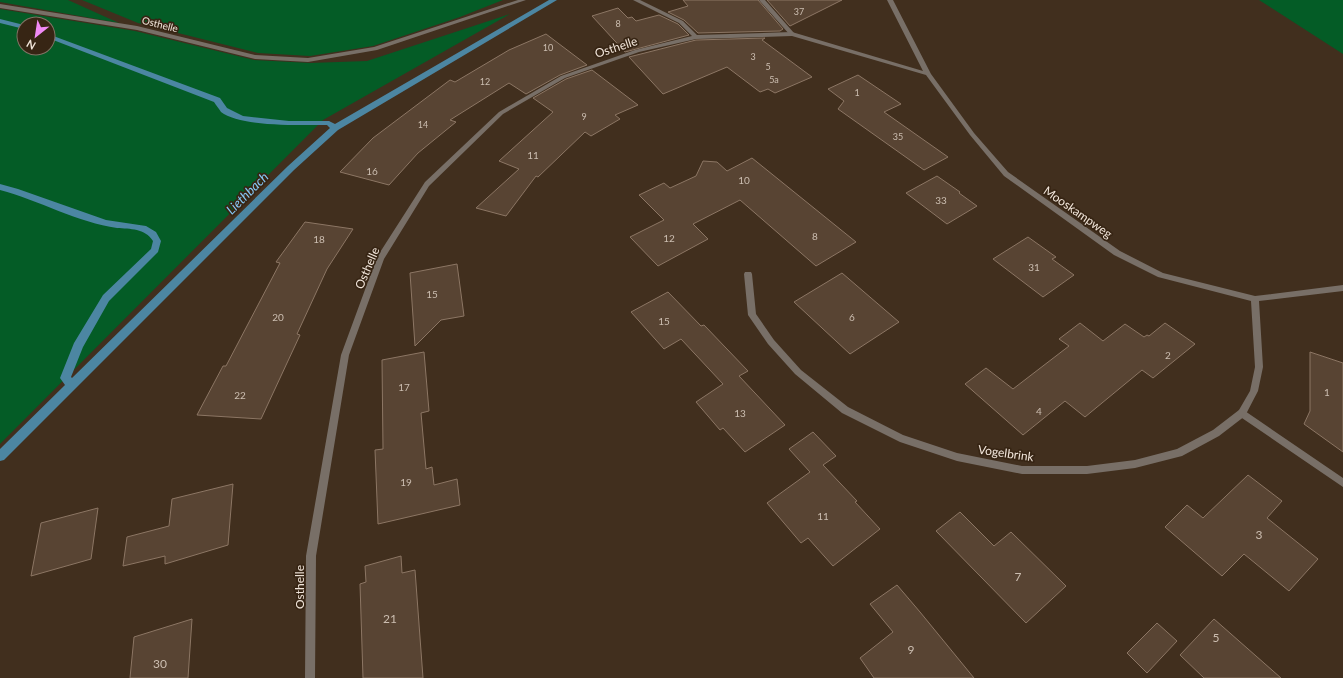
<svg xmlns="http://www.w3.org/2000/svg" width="1343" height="678" viewBox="0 0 1343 678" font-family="Lato,sans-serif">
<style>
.green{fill:#045c26;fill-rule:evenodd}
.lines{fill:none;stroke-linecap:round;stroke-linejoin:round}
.stream{fill:#4c86a2;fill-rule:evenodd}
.building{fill:#584433;stroke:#8c7664}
.service{fill:#786f67;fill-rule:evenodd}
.minor{fill:#786f67;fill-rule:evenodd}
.labels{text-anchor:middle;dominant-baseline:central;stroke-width:3.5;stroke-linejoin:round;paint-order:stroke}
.far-number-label{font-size:9px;fill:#ccbeb1}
.far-street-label{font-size:10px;fill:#f2e6db;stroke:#372514}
.number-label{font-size:10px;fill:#ccbeb1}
.street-label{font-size:12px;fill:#f2e6db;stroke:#372514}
.near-number-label{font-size:12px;fill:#ccbeb1}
.water-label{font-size:13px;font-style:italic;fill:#86c9f7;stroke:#372514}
</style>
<rect width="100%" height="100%" fill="#412f1e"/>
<path class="green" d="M0,0h68l51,23 -119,-21z
M82,0h421l-43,17 -87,29 -63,10 -52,-3 -120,-30z
M1258,0h85v54l-84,-54z
M0,9l135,22 119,29 56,3 57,-2 143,-47 -187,106 -323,324zM24,24h24v24h-24z"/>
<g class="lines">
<path class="stream" d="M549,0h8l-219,130 -44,40 -290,290 -4,1v-12l65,-64 -5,-7 14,-35 29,-48 48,-46 2,-8c-8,-13 -23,-12 -36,-13 -38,-5 -79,-28 -117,-38v-6l18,5 88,31 40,6 10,6 5,9 -3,11 -49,49 -26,46 -12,30 1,1 216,-212 42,-38 -3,-3c-25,0 -87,2 -106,-13 -2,-3 -5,-7 -7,-10l-166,-64v-4l172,64 7,10 16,8 46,5h40l6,3z
M0,19l24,6v4l-24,-6z"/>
</g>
<path class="building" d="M683,0h75l25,29 -3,2 -82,2 -14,-13 -16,-8 20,-6z
M767,0h75l-52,26z
M618,8l10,10 4,-1 4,4 23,-6 19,9 11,11 -64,17 -33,-36z
M546,34l41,31 -27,10 -34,19 -17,-11 -59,37 6,2 -38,31 -29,32 -49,-13 33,-34 77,-58 5,2 54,-32z
M765,38l-3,2 50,37 -37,16 -7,-4 -8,3 -33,-25 -64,27 -34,-37 67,-17z
M592,70l46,35 -23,10 5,4 -29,17 -6,-4 -47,45 -2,-1 -30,40 -30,-8 43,-39 -20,-8 54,-49 -20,-14 33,-19z
M858,75l43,29 -17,8 64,45 -24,13 -86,-61 6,-8 -16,-12z
M752,158l104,84 -40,24 -76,-66 -47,24 15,15 -50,27 -28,-29 34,-17 -25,-25 25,-12 6,5 26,-12 7,-15 14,1 10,9z
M937,176l23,16 -1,1 18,13 -30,18 -41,-31z
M305,222l48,7 -26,40 -30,65 3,1 -39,84 -64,-4 26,-49h3l54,-103 -4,-1z
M1028,237l28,20 -4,2 22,16 -31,22 -50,-38z
M457,264l7,52 -23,4 -26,26 -5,-73z
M842,273l57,49 -49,32 -56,-52z
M668,292l33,34 3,-1 44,46 -9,5 46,49 -40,27 -22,-24 -3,2 -24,-28 27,-18 -42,-45 -17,10 -33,-37z
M1080,323l23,18 22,-17 19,13 3,-2 2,1 16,-13 30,21 -42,34 -11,-8 -57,47 -20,-16 -42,34 -58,-51 21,-16 27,21 56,-43 -10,-7z
M424,352l5,59 -8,2 5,56 6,-2 2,18 23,-6 3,26 -82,19 -3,-74 8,-1 -1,-89z
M1310,352l33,11v89l-39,-28 6,-13z
M813,432l23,24 -13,9 34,36 -2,1 25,27 -47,37 -25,-28 -7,5 -34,-40 43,-31 -21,-23z
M1248,475l34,26 -15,17 51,41 -29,32 -45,-37 -22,22 -57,-49 22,-22 16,13z
M233,484l-5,61 -63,19v-8l-42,10 4,-29 42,-11 3,-27z
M98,508l-7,51 -60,17 10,-53z
M960,512l34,34 17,-14 55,54 -40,37 -90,-92z
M401,556l1,17 13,-3 8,108h-60l-3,-94 6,-2 -1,-16z
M897,585l23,27 54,66h-100l-14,-20 33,-26 -23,-28z
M192,619l-4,59h-58l4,-41z
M1214,619l67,59h-77l-24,-23z
M1157,623l20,18 -30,32 -20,-20z"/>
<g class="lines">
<path class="service" d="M759,0h6l29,33v2h-4z
M1242,409l101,69v9l-104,-71 -1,-3 1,-3z"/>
<path class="minor" d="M518,0h8l-149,50 -69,12 -53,-3 -118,-29 -137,-22v-4l137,22 118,29 53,3 66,-11z
M633,0h7l43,21 14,14 95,-3 131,39 -36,-71h6l38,74 43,59 34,39 112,79 43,22 92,23 88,-11v6l-84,10 4,66 -5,24 -13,25 -26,20 -37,20 -47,12 -48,6h-65l-65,-13 -57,-19 -58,-29 -47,-39 -27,-30 -20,-29 -4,-41 1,-2h6l1,2 4,40 18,26 27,30 47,37 55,28 54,18 65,13h65l48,-6 42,-11 36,-19 26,-20 11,-19 5,-24 -4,-66 -93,-24 -44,-22 -110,-79 -34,-41 -44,-60 -134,-39 -96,3 -57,13 -74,26 -62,36 -74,72 -45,73 -35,96 -33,201 -1,122h-10l1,-122 35,-201 36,-98 48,-75 74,-70 62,-36 74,-26 57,-14 -13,-13z"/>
</g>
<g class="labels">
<g class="far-number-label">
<text x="799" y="11">37</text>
<text x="618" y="23">8</text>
<text x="548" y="47">10</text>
<text x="753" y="56">3</text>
<text x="768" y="66">5</text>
<text x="774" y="79">5a</text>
<text x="485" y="81">12</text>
<text x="857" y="92">1</text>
<text x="584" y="116">9</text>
<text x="423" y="124">14</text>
<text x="898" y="136">35</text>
</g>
<g class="far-street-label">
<text transform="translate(160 24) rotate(14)">Osthelle</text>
</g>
<g class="number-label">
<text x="533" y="155">11</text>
<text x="372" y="171">16</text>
<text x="744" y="180">10</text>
<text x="941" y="200">33</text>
<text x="815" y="236">8</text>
<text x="669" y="238">12</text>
<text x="319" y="239">18</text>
<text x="1034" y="267">31</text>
<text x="432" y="294">15</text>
<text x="278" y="317">20</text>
<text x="852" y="317">6</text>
<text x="664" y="321">15</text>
<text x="1168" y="355">2</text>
<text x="404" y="387">17</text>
<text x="1327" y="392">1</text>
<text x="240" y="395">22</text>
<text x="1039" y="411">4</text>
<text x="740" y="413">13</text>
<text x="406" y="482">19</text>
<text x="823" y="516">11</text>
</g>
<g class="street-label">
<text transform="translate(616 47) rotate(-18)">Osthelle</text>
<text transform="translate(1078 212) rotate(35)">Mooskampweg</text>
<text transform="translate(367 268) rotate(-67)">Osthelle</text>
<text transform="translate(1006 453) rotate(8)">Vogelbrink</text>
<text transform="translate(299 587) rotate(-90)">Osthelle</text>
</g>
<g class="near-number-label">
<text x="1259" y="534">3</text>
<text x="1018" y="576">7</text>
<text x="390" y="618">21</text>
<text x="1216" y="637">5</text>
<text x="911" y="649">9</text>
<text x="160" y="663">30</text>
</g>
<g class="water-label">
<text transform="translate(247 193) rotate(-45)">Liethbach</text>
</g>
</g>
<g transform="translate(36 36) rotate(210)"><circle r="19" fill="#372514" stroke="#827264"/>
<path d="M0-3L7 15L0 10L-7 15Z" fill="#f18af5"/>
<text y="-6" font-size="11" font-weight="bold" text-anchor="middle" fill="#f2e6db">N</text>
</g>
</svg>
